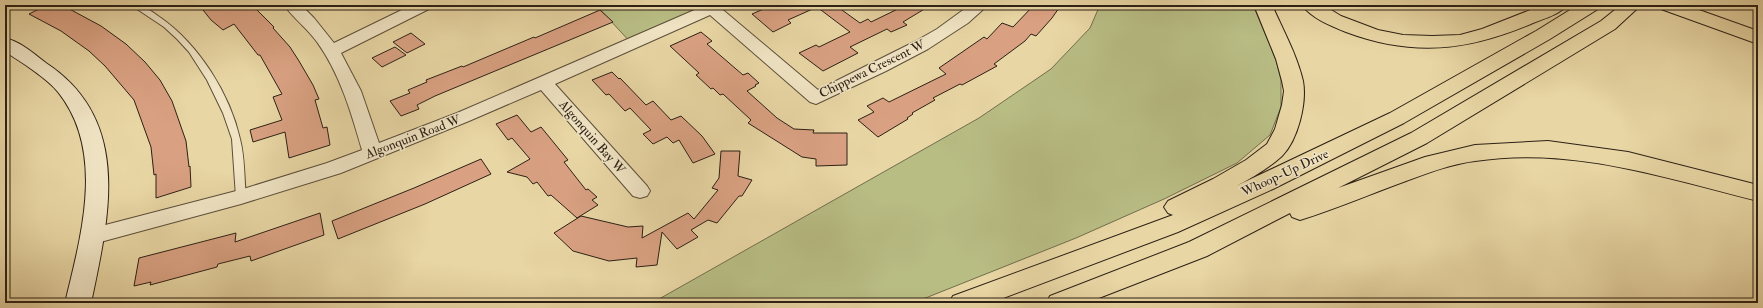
<svg xmlns="http://www.w3.org/2000/svg" width="1763" height="308" viewBox="0 0 1763 308" font-family="'IM FELL Double Pica',serif">
<style>
.green{fill:#b8bd84;stroke:#726e4c}
.building{fill:#d9a182;stroke:#2c2015}
.lines{fill:none;stroke-linecap:round;stroke-linejoin:round}
.lane-casing{stroke:#5b4e39;stroke-width:2}
.street-casing{stroke:#5b4e39;stroke-width:2}
.secondary-casing{stroke:#2c2015;stroke-width:2}
.primary-casing{stroke:#2c2015;stroke-width:2}
.highway-casing{stroke:#2c2015;stroke-width:2}
.lane{fill:#f0e4c4;fill-rule:evenodd}
.street{fill:#f0e4c4;fill-rule:evenodd}
.secondary{fill:#f0e4c4;fill-rule:evenodd}
.primary{fill:#e8d6a4;fill-rule:evenodd}
.highway{fill:#e8d6a4;fill-rule:evenodd}
.labels{text-anchor:middle;dominant-baseline:central;stroke-width:3;stroke-linejoin:round;paint-order:stroke}
.street-label{font-size:13px;fill:#2c2015;stroke:#f0e4c4}
</style>
<rect width="100%" height="100%" fill="#e8d6a4"/>
<filter id="stains"><feTurbulence type="fractalNoise" baseFrequency=".005" numOctaves="4"/><feColorMatrix values="0 0 0 0 .2 0 0 0 0 .09 0 0 0 0 .02 0 0 0 .5 -.17"/></filter>
<radialGradient id="worn" r=".72"><stop offset=".6" stop-color="#630" stop-opacity="0"/><stop offset="1" stop-color="#630" stop-opacity=".3"/></radialGradient>
<path class="green" d="M596,5h124l-88,39z
M1100,5h153l23,55 5,20v27l-11,28 -33,28 -73,36 -88,39 -163,65h-261l327,-185 72,-49 39,-41z"/>
<path class="building" d="M47,5h15l39,21 25,18 19,18 15,18 12,21 14,40 3,26 1,-1 1,21 -35,11v-24l-2,1 -3,-28 -17,-47 -29,-34 -16,-15 -28,-20 -32,-17z
M199,5h53l22,22 -1,1 17,19 9,14 14,24 6,14 -4,1 8,28 4,-1 3,18 -41,13 -4,-26 -32,10 -3,-12 32,-10 -9,-23 9,-3 -22,-39h-2l-24,-31 -11,6 -12,-10z
M773,5h6l4,3 7,-3h45l25,18 8,-4 3,3 35,-17h25l-28,17 4,3 -16,7 -4,-3 -37,18 8,6 -35,18 -24,-18 17,-8 3,2 31,-15 -33,-25 -29,13 3,3 -18,9 -21,-18z
M1034,5h27l-9,13 -16,18 -5,-2 -6,7 -31,23 3,2 -35,19 -2,-1 -27,14 2,2 -23,13 1,1 -6,4 1,1 -30,18 -20,-17 16,-8 -7,-6 16,-8 6,4 57,-28 -7,-6 45,-31 3,2 15,-16 11,4z
M600,10l13,12 -178,74 -18,9 2,4 -18,7 -11,-15 20,-8 -2,-3 19,-8 -1,-2 36,-14 1,1 71,-30 1,1z
M701,32l11,9 -5,3 36,31 5,-2 11,10 -4,2 1,1 -9,5 30,27 17,11 20,1 -1,3h34v32l-31,1v-7l-14,-2 -54,-34 3,-3 -28,-26 -3,1 -7,-7 -2,1 -15,-14 3,-2 -29,-27z
M411,33l14,11 -18,9 -14,-11z
M395,47l11,8 -24,12 -10,-9z
M612,72l7,7 1,-1 26,27 7,-4 18,19 10,-4 21,20 13,18 -22,9 -14,-23 -6,3 -6,-6 -14,7 -10,-10 8,-4 -21,-22 -5,3 -16,-17 -3,1 -14,-15z
M517,115l14,17 10,-5 27,33 -4,2 22,28 2,-1 9,8 -5,3 6,5 -21,13 -26,-23 -3,1 -11,-14 -4,2 -6,-7 -20,-5 23,-13 -18,-21 -4,2 -12,-16z
M721,151h19l-2,25 14,4 -10,16h-3l-22,27 -9,-3 -17,10 7,7 -21,12 -15,-17 -5,33 -21,2 1,-9 -28,3 -36,-10 -19,-18 27,-17 47,11 15,-1 -1,12 46,-25 6,6 24,-29 -6,-2 7,-10z
M481,159l10,15 -66,30 -87,35 -6,-18 82,-33z
M320,213l4,22 -73,26 -1,-5 -32,8 -1,3 -67,18 1,-3 -17,4 5,-28 97,-25 -1,9z"/>
<g class="lines">
<g class="lane-casing">
<path id="lane" d="M131,5c13,0 20,6 30,13 38,27 69,76 79,121 5,19 4,39 6,58l-2,2h-6l-2,-2 -4,-58 -9,-26 -16,-33 -18,-28 -12,-13 -13,-12z"/>
</g>
<g class="street-casing">
<path id="street" d="M284,5h17l13,13 20,25 78,-38h21l-2,3 -90,45 20,38 18,52 78,-30 249,-108h22l-5,5 95,80 98,-49 21,-12 33,-24h18l-20,18 -40,26 -42,22 -70,33 -6,-2 -100,-87 -155,69 92,102 3,5 -3,5 -7,2 -7,-2 -92,-106 -72,31 -128,52 -100,31 -148,40 -7,-2 -3,-6 3,-6 154,-40 87,-27 35,-13c-11,-38 -22,-76 -45,-108 -10,-14 -24,-24 -33,-37z"/>
</g>
<g class="secondary-casing">
<path id="secondary" d="M5,38c16,4 28,15 41,25 87,57 63,154 45,240h-26c16,-67 41,-151 -7,-211 -9,-12 -39,-32 -53,-40z"/>
</g>
<g class="primary-casing">
<path id="primary" d="M1659,5h26l73,26v13l-97,-35z"/>
</g>
<g class="highway-casing">
<path id="highway" d="M1254,5h18c11,25 25,50 31,76 4,22 -5,59 -21,75 -13,12 -30,22 -46,30l154,-73 146,-82 42,-26h22l-2,4 -48,30 -146,84 -131,66 -95,43 -188,71h-41l4,-7 220,-81 -5,-2 -4,-6 4,-6 45,-22 33,-19 21,-16 8,-15 7,-24 2,-14 -2,-10 -6,-22z
M1302,5h21l18,11 37,14 25,5 29,1 28,-1 22,-6 61,-24h24c-6,9 -24,14 -34,18 -65,28 -120,34 -187,9 -15,-6 -35,-14 -44,-27z
M1621,5h20l-26,24 -188,114 -89,45 87,-31 50,-12 73,-4 80,11 130,33v16c-92,-23 -187,-55 -283,-40 -24,3 -47,12 -69,20 -36,13 -70,28 -106,39l-8,-3 -2,-4 -83,43 -121,47h-40l4,-7 139,-54 222,-109 190,-112z"/>
</g>
<use href="#lane" class="lane"/>
<use href="#street" class="street"/>
<use href="#secondary" class="secondary"/>
<use href="#primary" class="primary"/>
<use href="#highway" class="highway"/>
</g>
<g class="labels">
<g class="street-label">
<text transform="translate(872 69) rotate(-26)">Chippewa Crescent W</text>
<text transform="translate(413 137) rotate(-21)">Algonquin Road W</text>
<text transform="translate(592 137) rotate(49)">Algonquin Bay W</text>
<text transform="translate(1285 173) rotate(-25)">Whoop-Up Drive</text>
</g>
</g>
<rect width="1763" height="308" fill="none" stroke="#e8d6a4" stroke-width="20"/>
<rect x="6" y="6" width="1751" height="296" fill="none" stroke="#2c2015" stroke-width="2"/>
<rect x="10" y="10" width="1743" height="288" fill="none" stroke="#2c2015"/>
<rect width="100%" height="100%" filter="url(#stains)"/>
<rect width="100%" height="100%" fill="url(#worn)"/>
</svg>
